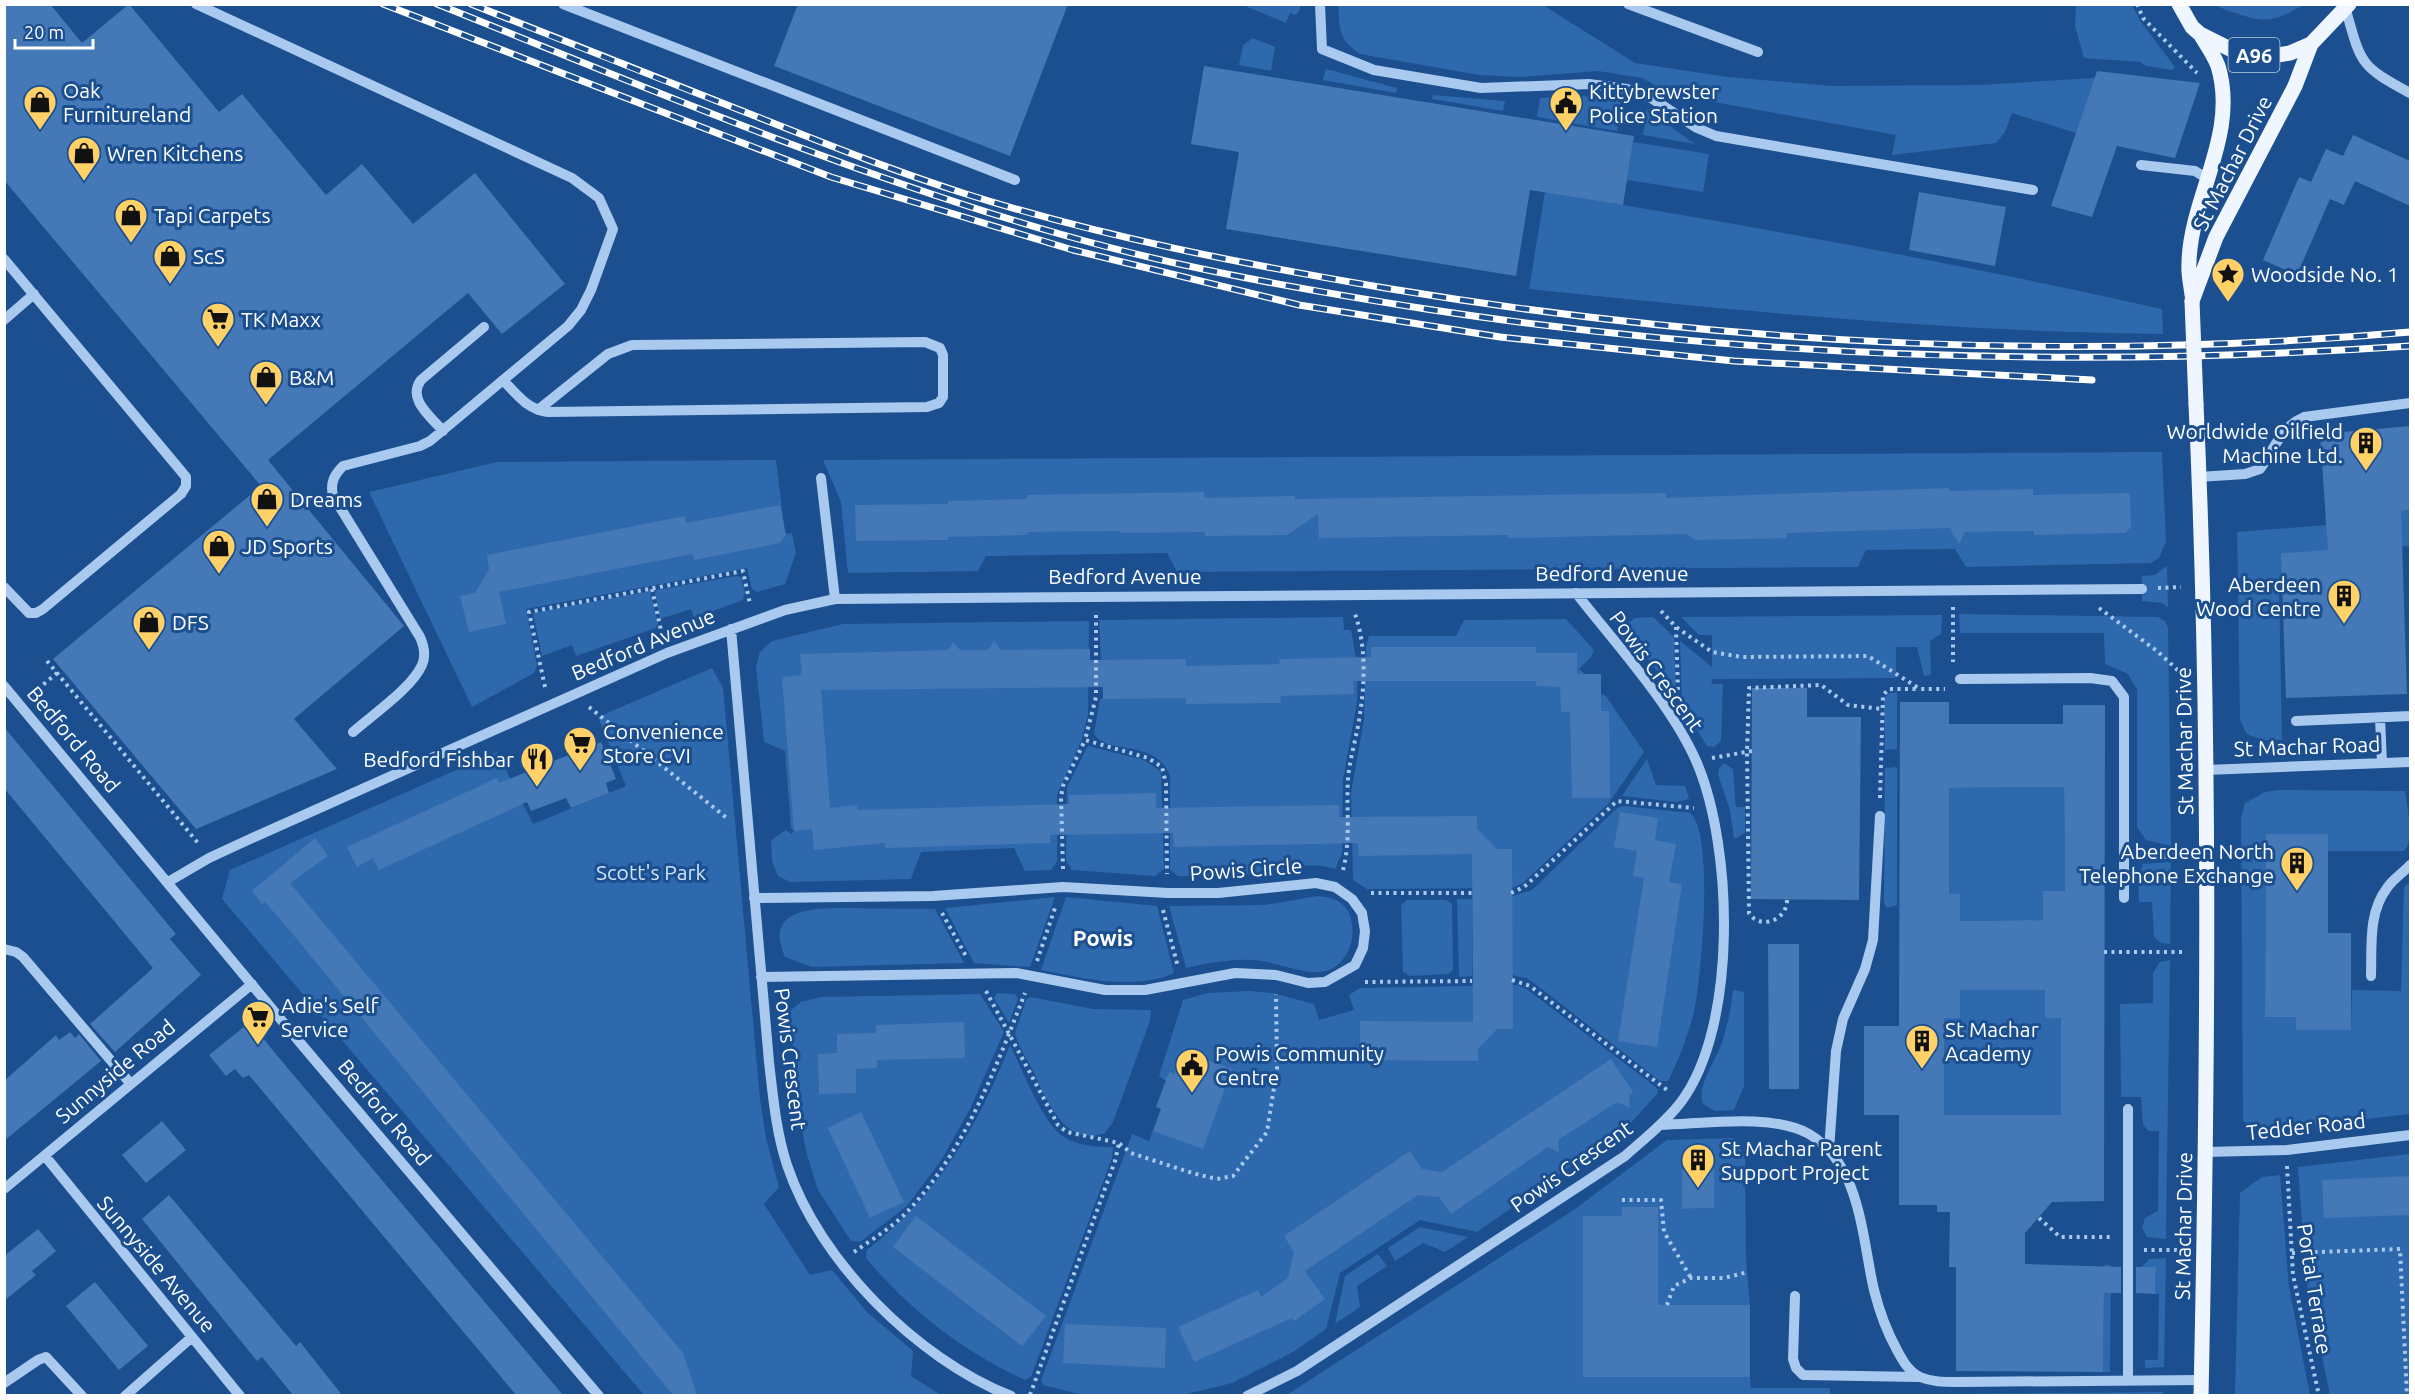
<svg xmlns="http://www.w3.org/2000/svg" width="2415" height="1400" viewBox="0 0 2415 1400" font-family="Ubuntu,sans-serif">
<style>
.green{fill:#2e69ad;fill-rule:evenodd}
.building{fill:#4478b7;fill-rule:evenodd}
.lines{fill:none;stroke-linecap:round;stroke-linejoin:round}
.path{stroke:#a9c9ee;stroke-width:4;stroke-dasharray:3 4.5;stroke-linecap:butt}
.minor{stroke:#a9c9ee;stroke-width:10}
.major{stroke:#f0f6ff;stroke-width:15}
.rail-casing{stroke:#fff;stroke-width:7}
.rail{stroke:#1b4f8f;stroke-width:4.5;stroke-dasharray:14;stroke-linecap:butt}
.major-bridge{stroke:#f0f6ff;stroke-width:15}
.labels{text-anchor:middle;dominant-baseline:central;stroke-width:6;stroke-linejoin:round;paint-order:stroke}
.shield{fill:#1b4f8f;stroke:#bbcadd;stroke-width:1.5}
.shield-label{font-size:20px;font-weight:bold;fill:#fff}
.poi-label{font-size:21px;fill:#fff;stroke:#1b4f8f;text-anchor:start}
.street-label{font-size:21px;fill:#fff;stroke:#1b4f8f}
.park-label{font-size:21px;fill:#cfe3fa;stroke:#1b4f8f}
.neighbourhood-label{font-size:22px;font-weight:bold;fill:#fff;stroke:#1b4f8f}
</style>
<rect width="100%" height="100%" fill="#1b4f8f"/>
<path class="green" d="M1243,5h57v5l-4,5 -6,-2 -4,10z
M1338,5h205l92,58 93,14 103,9 150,-1 114,-7 -19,55 -64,-20 -7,19 -9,11 -104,12 4,-20 -226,-41 -28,-16 -44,-7 -78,6 -41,-2 -119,-21c-22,-15 -20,-25 -22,-49z
M2076,5h56l9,17 34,45 -3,3 -25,-4 -7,-4 -56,-4 -9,-32z
M2216,5h87c-25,15 -36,19 -64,9 -8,-3 -16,-4 -23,-9z
M1253,38l22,9 -4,24 -32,-6 4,-20z
M1326,69l71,19 -1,5 -73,-13z
M1433,95l72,6 -2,10 -71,-12z
M1583,96l38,5 -4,30 -80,-14 3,-19z
M1647,110l48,34 -52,-9z
M1633,142l76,12 -6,38 -76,-12z
M1545,192c207,34 413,71 617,117l1,25c-212,-2 -423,-23 -634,-45z
M2162,452l4,89 -7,17 -8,5 -185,4 -11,-18 -89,1 -8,17 -681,5 -10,-19 -181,3 -8,15 -130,2 -7,-71 -18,-42z
M776,460l9,74 7,-1 4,20 -11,31 -28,8 -5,-3 -5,-21 -221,41 11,56 -3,8 -62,34 -103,-215 128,-30z
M2410,510v36l-128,7v27l-44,1 -1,-49 89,-7 -1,-8z
M2167,566l1,41 -6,-4 -20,-2v-25l13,-1z
M737,576l4,1 4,15 -2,8 -49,18 -3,-9 -31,10 -5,-26 2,-3z
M2279,588l3,152h-19l-16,-6 -7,-14 -2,-131z
M650,591l8,33 -2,4 -80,28 -4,-11 -30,11 -9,-43z
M1959,614l199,3 7,4 3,7 3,218 -25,-6 -9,-13v-137l-9,-16 -23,-10 -1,-31h-144z
M1942,615l-1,19 -11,7 1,34 -7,1 -7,-29h-21v31l-183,1 -2,5h12l-2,57 -7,6 -7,-1 -25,-40 -2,-65 32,26v-32h-13l-18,-18z
M1343,617l1,13h7l7,39 -1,33 -14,78 -1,73 -7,16c-34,-10 -50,3 -82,5 -25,2 -50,2 -75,2l-8,-6v-94c-14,-38 -61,-20 -76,-42l6,-35 3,-1 -4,-78z
M1653,617l21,20 2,60 -50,-68 1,-5 8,-6z
M1566,619l28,31 -3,7 -12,12 6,5h16v20l5,2 38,56 -36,52 -85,79 -11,5 -145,1 -14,-9 -2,-87 13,-73 2,-73 3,-11h87l8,-16z
M1089,621l-1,94 -6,24 -25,56v66l-6,9 -26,1 -11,-23 -93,4 -10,27 -121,3 -12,-6 -6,-15 -1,-21 15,-10 5,4 3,-3 -3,-3 -6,-77 -21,-9 -8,-76 4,-14 12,-11 71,-17z
M712,668l11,20 1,11 36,400 6,39 13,49 -15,17 46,71 22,-5 35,42 46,39 -2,25 30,19h-297l-422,-496 8,-29 267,-118 36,72 93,-38 -28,-69z
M1889,693h8v56l-12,1 -1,-51z
M1088,746l56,14 17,12 3,97 -9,7 -83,-6 -6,-10 1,-73z
M1647,759l9,26 29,1 4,13 -12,3 -55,-6z
M1724,763l9,6 3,38h9v26l-11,6 -4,-29 -12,-35 1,-7z
M1897,767v138l-10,3 -3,-5 1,-135z
M2064,787l1,104h-22v29l-83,1 -1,-27h-10v-106z
M2278,790l127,1c2,16 10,49 -1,60h-76l-1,-17h-61l-1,183h31v13h55l1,-40 49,1 3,-104 6,-5v232l-147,17 -11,-2 -9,-9 -2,-302 4,-15 20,-11z
M1624,806l66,7c25,19 11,168 4,199 -6,23 -15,48 -26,69h-8l-126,-98 -8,-5 -14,-3v-79l20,-6 85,-82z
M2171,862l-1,82 -9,-1 -7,-6 -2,-35h-13l-1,-24 5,-14z
M1317,896c12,1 24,3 31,15 6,12 6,28 0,40 -19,40 -62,11 -94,9 -23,-1 -46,3 -68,8l-17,-62 96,-1z
M1055,897l-25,70 -56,-4 -29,-55z
M1066,897l91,9 17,67c-39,18 -93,5 -133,-3z
M1457,899h15v77l-13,1z
M1407,900h39l6,4 1,66 -4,4 -39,2 -7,-4 -2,-67z
M834,908l101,1 29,54 -152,4 -27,-10c-19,-43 17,-48 49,-49z
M2170,960l-4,275v4l-19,-2 -5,-9 3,-10 13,-7 1,-80h-10l-6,-6 -2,-28h-20l-1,-93 33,-1v-30l7,-11z
M1517,985l11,5 129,98 1,5 -31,34 -150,105 -57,-12 -80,53 -14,56 -33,23 -61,31 -54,13 -95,-1 -40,-10 -2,-4 91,-247 17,7 12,-32 5,-28 -7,-5 24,-76 25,-7 41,-2 23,2 42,11 5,16 35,-10 -5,-15 11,-7z
M1733,990l11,2v94l-10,24 -19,1 -12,-7c-7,-18 14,-45 19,-62 6,-18 9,-34 11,-52z
M1960,990h85l16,28v97h-117v-97l16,-1z
M997,993l18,1 3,5 -9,24 -15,-25z
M980,994l24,38 -34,77 -28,50 -35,47 -47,36 -9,-1 -33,-51 -11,-35 -9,-44 -8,-100 11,-9 20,-5z
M1030,997l63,12 58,1 -1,11 -37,101 -8,11c-40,16 -59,-35 -72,-62 -6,-12 -15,-25 -18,-38l11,-33z
M1010,1045c11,22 32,75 50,89 15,12 36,13 53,13l-1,11 -81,219 -6,3c-61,-28 -116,-70 -159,-122l1,-8c71,-55 110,-122 143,-205z
M1735,1138l10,20 1,103 4,44h-92l-36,-89h-39v161h167l1,11h79v7l333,-3v4h-878l290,-187 92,-69zM1714,1170v38l-32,1v-38z
M2410,1154v241h-80l-24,-116 -8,-112z
M2280,1175l9,112 21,108h-75l5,-202 22,-16z
M1420,1227l48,10 -23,15 -22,-9 -28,18 -7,-13z
M1378,1254l9,12 -30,20 3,21 -25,17 10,-48z
M2166,1258l-2,109 -19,1v-8h13l1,-66h-4l1,-27h-14l7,-8z
M2104,1265h7l-1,107h-7z"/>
<path class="building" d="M4,4h46l32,39 47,-39 90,108 23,-18 84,101 36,-31 51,60 62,-51 90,111 -63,50 -34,-41 -200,167 136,166 -110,93 43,50 -141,60 -143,-170 208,-173 -257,-306z
M798,4h270l-58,152 -236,-90z
M1204,66l430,70 -11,69 -93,-15 -14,86 -290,-47 13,-77 -48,-8z
M2097,71l103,12 -25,75 -58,-12 -25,71 -41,-11z
M2353,135l57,26v45l-55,-25 -11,24 -14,-6 -33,76 -34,-15 36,-83 12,5 15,-33 17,7z
M1919,192l87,15 -11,59 -86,-16z
M2410,426v84l-9,1 6,183 -121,4 -5,-145 47,-3 -8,-116z
M1949,488v3l84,-2v6l97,-2 1,34 -6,6 -91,2v-4l-69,1 -6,12 -9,-16 -163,5v5l-92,2 -8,-6 -179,4v-3l-189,3 -1,-24 -31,21 -82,1v-4l-84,1 -1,-2 -92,1 -1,3 -79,2v3l-92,1 -1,-36 93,-1v-3l79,-2v-4l177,-3 1,6 90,-2v3l371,-6v5z
M780,505l6,30 -6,8 -86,17 -2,-6 -193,38 7,32 -37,8 -9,-36 15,-3 14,-24 -2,-14 198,-39 1,7z
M994,641l7,9 89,-1v11l96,-1v7l94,-2 -1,-5 92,-2v-10h165v6h41v21h24v37h8l1,87h-38l-2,-86h-9l-1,-25 -24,-1v-5h-183l1,13 -74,2 1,7 -95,1v-6l-83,1v-12l-282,3 9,118 27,-3v5l212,-6v-9l87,-2v15l183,-3v12l138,-1v13l20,20h15l1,180h-16l-19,20v12l-118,-1v-39l113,1 -1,-168 -113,2 -1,-13 -184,4 -1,-14 -123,2v8l-165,5v-5l-71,7 -2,-21 -18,2 -12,-154 20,-2 -2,-21 148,-4 5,-8 7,8h28z
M1752,688h55v29h54l-2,183 -108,-1z
M1900,702h49v22h114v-19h42l-1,496 -52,1 -27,31v31l96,3v26h-17l-1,79 -147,-1v-104h-7l1,-55h-13v-7h-38v-90h-35v-89h35zM2064,787l1,104h-22v29l-83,1v-27h-11v-106zM1960,990h85v28h16v97h-117v-97h16z
M4,727l172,207 -6,5 31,36 -86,77 -25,-28 63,-56 -149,-180z
M601,742l15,37 -10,4 3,10 -38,15 -5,-10 -35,13 -4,-9 -148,68 -6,-12 -16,9 -10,-20 150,-69 2,5z
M1620,812l38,6 -3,22 21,4 -7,38 13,2 -25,163 -39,-6 26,-163 -11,-2 4,-25 -23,-4z
M2266,834h62v99h23v97h-55v-13h-31z
M315,838l13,18 -38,27 393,470 14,42h-24l-387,-469 -21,-24 -3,2 -10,-13z
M1768,944h31v145h-30z
M250,1022l25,31 288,342h-47l-267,-320 -6,3 -8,-9 -9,7 -17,-21z
M964,1022l1,36 -88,2v8l-21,1v24l-37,1 -1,-40 19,-1v-19l39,-1v-8z
M70,1032l5,6 4,-4 22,27 -97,80v-60l52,-46 3,5z
M1183,1051l49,18 -29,80 -50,-18 8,-22 -5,-2 13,-35 5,2z
M1611,1059l22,33 -4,3 1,13 -13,-6 -59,38 1,12 -11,-5 -97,67 -12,-17 -21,-2 -113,76 20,28 -31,22 -2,-3 -98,44 -16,-35 80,-37 3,7 27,-19 6,-26 -10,-16 126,-85 12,18 20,3z
M861,1112l43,90 -34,16 -42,-90z
M162,1121l24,29 -40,33 -24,-28z
M1682,1170h32v38l-32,1z
M2410,1176v39l-86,3 -2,-38z
M169,1195l127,151 4,-4 42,53h-49l-31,-38 -5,4 -115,-142z
M1622,1207h36v98h92v72h-167v-161h39z
M916,1216l130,100 -24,30 -129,-99z
M38,1229l18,22 -24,20 4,4 -32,26v-45z
M2136,1267h20l-1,27 -19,-1z
M95,1282l53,64 -29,24 -53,-64z
M1065,1324l101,4 -1,40 -102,-5z"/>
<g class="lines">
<path class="path" d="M2137,4l6,14 54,55
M2158,588l23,-1
M652,589l10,46
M1953,607v55
M2099,608l58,43 27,25
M1661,611l15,16 36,25 30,5 126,-1 52,33h25
M1096,615v82l-11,43 63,18 14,9 4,17 1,90
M1676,627l2,65
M47,661l151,182
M545,687l-16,-75 214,-41 7,33
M32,694l25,-21
M589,707l139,112
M1712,758l40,-7
M1880,798l3,-103 6,-6h30
M1063,869l-2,-72 2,-11 22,-46
M1343,870c8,-29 3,-62 5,-92 2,-21 9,-42 12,-64 5,-32 6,-69 -5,-100
M1371,893h101
M1511,893l13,-6 93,-86 77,7
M1787,900c0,21 -28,30 -38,13l-2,-161 2,-64 72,-3 27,20 34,4
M1163,910l15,57
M942,913l24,43
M2104,952h82
M1037,961l19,-56
M1512,980l18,6 137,104
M1365,982l107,-1
M986,991l72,134 9,7 52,11 12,10 61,20 25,6 16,-3 34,-44 10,-64 -1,-74
M2287,1166l6,109 26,121
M1622,1200h39l3,32 27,46
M2039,1218l21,19h51
M2144,1250h40
M854,1252c17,-12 37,-24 51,-38 59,-61 90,-144 120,-221
M2292,1253l108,-4 7,147
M1667,1305l7,-19 17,-8h33l24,-6
M1030,1395l85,-234 4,-18"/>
<path class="minor" d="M196,4l376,174 27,20 14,31 -22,61 -10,20 -13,16 -138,115 -10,5 -77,20c-9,9 -13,17 -10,30l87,141c4,9 6,19 2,28 -10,23 -50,50 -69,67
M563,4l452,176
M1320,4l2,45 52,21 107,18 108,-4 38,5 18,5 52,34 19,8 317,54
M1628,4l130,48
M2346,10c15,54 14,56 64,83
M2141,165l54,6 13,8
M4,259l182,218v9l-5,8 -138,115 -7,4h-7l-25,-26
M4,320l30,-26
M503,380c14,15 24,29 45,32l379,-5 12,-4 4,-6v-42l-3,-7 -15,-6 -293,3 -24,9 -70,56
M443,431c-13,-15 -36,-32 -22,-51l63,-53
M2199,477l46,-3 15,-5c15,-20 20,-42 44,-52l106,-14
M821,478l14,121
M731,629l38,433c4,34 7,70 18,103 32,96 130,194 224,231
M1960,679l130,-1 22,3 12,16v157h83
M4,686l298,359 297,351
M2380,718l2,45
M2296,721l114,-5
M2206,770l204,-8
M2124,854v44
M168,882l41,-24 41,-19 417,-186 118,-43 50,-11 1307,-10
M754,898l179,-2 130,-9 105,6h50l98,-10 19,4 17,12 10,14 3,18 -2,17 -8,17 -30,17 -17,1 -32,-8 -41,-2 -90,17h-40l-89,-17 -255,4
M4,949l12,3 7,5 107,126
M2371,976c1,-30 -3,-63 16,-88 6,-9 16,-15 23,-23
M2128,1109v271
M1660,1125c43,-1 112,-12 149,9 52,30 53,105 65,156 5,20 13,42 23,60 6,11 11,21 23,27 12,5 24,5 36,5l245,-2
M1829,1150l7,-99 7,-32 22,-50 8,-29 7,-124
M2205,1152l82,-2 123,-15
M45,1156l195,240
M4,1189l248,-205
M1795,1296l-2,63 3,9 7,7 116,2
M4,1383l34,-23 8,-3 36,39
M125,1396l67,-59
M1247,1396l50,-25 328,-215c19,-17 40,-33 56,-54 57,-76 52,-254 16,-339 -25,-58 -82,-120 -121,-170"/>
<path class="major" d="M2179,4l13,23 8,7 38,19 27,4 25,-4 21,-9 38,-40
M2192,295c-1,-10 -4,-21 -3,-32 1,-65 50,-129 29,-197 -4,-11 -12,-22 -18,-32
M2192,301l24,-64 79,-151 16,-42
M2196,404c15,330 12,661 5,992"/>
<g class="rail-casing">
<path id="rail" d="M383,4l448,173 242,73 226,55 201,32 234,24 358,19
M437,4c208,83 414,171 630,232 117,33 239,54 359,73 327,50 655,59 984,37
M471,4c93,37 186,74 279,110 71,28 143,57 216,80 137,43 277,70 419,94 337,56 684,74 1025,44"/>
</g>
<use href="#rail" class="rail"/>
<path class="major-bridge" d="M2192,301l4,103"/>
</g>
<defs>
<g id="shop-pin" transform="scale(1.725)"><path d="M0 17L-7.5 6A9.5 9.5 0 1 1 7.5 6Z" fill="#ffd166" stroke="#1b4f8f"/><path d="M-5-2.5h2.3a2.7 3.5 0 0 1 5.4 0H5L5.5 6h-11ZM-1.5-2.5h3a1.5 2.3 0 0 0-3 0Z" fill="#111"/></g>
<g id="civic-pin" transform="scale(1.725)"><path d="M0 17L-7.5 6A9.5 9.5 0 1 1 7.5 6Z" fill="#ffd166" stroke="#1b4f8f"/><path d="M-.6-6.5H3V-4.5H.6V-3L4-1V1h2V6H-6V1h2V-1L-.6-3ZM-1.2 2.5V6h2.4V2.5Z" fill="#111"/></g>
<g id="sight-pin" transform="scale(1.725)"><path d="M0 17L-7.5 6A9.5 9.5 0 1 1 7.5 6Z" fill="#ffd166" stroke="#1b4f8f"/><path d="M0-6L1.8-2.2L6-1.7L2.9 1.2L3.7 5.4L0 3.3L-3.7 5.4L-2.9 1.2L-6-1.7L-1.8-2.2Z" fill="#111"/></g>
<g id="supermarket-pin" transform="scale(1.725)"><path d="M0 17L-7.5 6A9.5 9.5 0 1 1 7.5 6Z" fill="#ffd166" stroke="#1b4f8f"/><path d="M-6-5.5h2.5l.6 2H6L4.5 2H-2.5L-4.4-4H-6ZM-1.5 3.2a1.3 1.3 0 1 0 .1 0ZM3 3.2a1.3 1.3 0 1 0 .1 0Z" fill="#111"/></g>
<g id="building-pin" transform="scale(1.725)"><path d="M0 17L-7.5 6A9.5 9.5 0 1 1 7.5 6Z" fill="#ffd166" stroke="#1b4f8f"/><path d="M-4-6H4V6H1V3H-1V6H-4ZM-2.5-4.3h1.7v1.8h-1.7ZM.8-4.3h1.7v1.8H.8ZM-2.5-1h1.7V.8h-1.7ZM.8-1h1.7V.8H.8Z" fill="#111"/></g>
<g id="restaurant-pin" transform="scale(1.725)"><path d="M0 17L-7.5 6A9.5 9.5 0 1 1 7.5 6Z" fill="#ffd166" stroke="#1b4f8f"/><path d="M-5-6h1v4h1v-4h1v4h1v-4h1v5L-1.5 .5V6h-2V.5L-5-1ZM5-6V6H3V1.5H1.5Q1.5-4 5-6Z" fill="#111"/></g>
</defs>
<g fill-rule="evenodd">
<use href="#shop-pin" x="40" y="102"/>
<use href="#civic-pin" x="1566" y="103"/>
<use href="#shop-pin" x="84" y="153"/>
<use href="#shop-pin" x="131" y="215"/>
<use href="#shop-pin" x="170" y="256"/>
<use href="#sight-pin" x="2228" y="274"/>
<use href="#supermarket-pin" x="218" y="319"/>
<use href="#shop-pin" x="266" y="377"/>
<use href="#building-pin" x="2366" y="443"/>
<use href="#shop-pin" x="267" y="499"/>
<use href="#shop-pin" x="219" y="546"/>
<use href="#building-pin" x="2344" y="596"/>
<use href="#shop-pin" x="149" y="622"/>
<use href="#supermarket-pin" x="580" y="743"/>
<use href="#restaurant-pin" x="537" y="759"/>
<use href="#building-pin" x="2297" y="863"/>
<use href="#supermarket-pin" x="258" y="1017"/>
<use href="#building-pin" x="1922" y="1041"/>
<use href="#civic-pin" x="1192" y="1065"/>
<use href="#building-pin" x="1698" y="1160"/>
</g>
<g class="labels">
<rect class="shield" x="2228.5" y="38" width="51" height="34" rx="4.5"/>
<g class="shield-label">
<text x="2254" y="55">A96</text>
</g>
<g class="poi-label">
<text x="63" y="90">Oak<tspan x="63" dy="24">Furnitureland</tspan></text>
<text x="1589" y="91">Kittybrewster<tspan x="1589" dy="24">Police Station</tspan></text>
<text x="107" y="153">Wren Kitchens</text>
<text x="154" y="215">Tapi Carpets</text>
<text x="193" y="256">ScS</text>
<text x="2251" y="274">Woodside No. 1</text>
<text x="241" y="319">TK Maxx</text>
<text x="289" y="377">B&amp;M</text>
<text x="2343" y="431" text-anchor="end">Worldwide Oilfield<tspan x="2343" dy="24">Machine Ltd.</tspan></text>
<text x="290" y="499">Dreams</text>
<text x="242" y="546">JD Sports</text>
<text x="2321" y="584" text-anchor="end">Aberdeen<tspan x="2321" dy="24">Wood Centre</tspan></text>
<text x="172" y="622">DFS</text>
<text x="603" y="731">Convenience<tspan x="603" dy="24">Store CVI</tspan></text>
<text x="514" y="759" text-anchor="end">Bedford Fishbar</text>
<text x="2274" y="851" text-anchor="end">Aberdeen North<tspan x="2274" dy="24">Telephone Exchange</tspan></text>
<text x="281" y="1005">Adie's Self<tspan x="281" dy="24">Service</tspan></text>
<text x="1945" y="1029">St Machar<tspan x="1945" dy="24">Academy</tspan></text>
<text x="1215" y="1053">Powis Community<tspan x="1215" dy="24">Centre</tspan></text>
<text x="1721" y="1148">St Machar Parent<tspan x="1721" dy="24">Support Project</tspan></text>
</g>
<g class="street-label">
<text transform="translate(2232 163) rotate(-63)">St Machar Drive</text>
<text x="1612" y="573">Bedford Avenue</text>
<text x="1125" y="576">Bedford Avenue</text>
<text transform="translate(643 644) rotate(-23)">Bedford Avenue</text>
<text transform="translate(1657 671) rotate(54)">Powis Crescent</text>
<text transform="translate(74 739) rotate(50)">Bedford Road</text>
<text transform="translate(2184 741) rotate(-91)">St Machar Drive</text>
<text transform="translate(2307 746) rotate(-2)">St Machar Road</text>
<text transform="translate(1246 869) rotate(-4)">Powis Circle</text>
<text transform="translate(791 1059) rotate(83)">Powis Crescent</text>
<text transform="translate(115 1071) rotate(-40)">Sunnyside Road</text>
<text transform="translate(385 1112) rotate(50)">Bedford Road</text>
<text transform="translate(2306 1126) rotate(-6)">Tedder Road</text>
<text transform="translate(1571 1166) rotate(-35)">Powis Crescent</text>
<text transform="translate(2183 1226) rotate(-89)">St Machar Drive</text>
<text transform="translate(157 1264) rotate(50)">Sunnyside Avenue</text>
<text transform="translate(2315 1289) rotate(81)">Portal Terrace</text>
</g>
<g class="park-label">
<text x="651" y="872">Scott's Park</text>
</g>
<g class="neighbourhood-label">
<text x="1103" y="937">Powis</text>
</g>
</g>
<rect width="2415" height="1400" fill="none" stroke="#ffffff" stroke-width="12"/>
<path d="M15 39v9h78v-9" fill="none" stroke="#ffffff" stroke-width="3"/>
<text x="24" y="39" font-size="18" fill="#ffffff" stroke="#1b4f8f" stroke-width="4.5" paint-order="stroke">20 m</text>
</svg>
